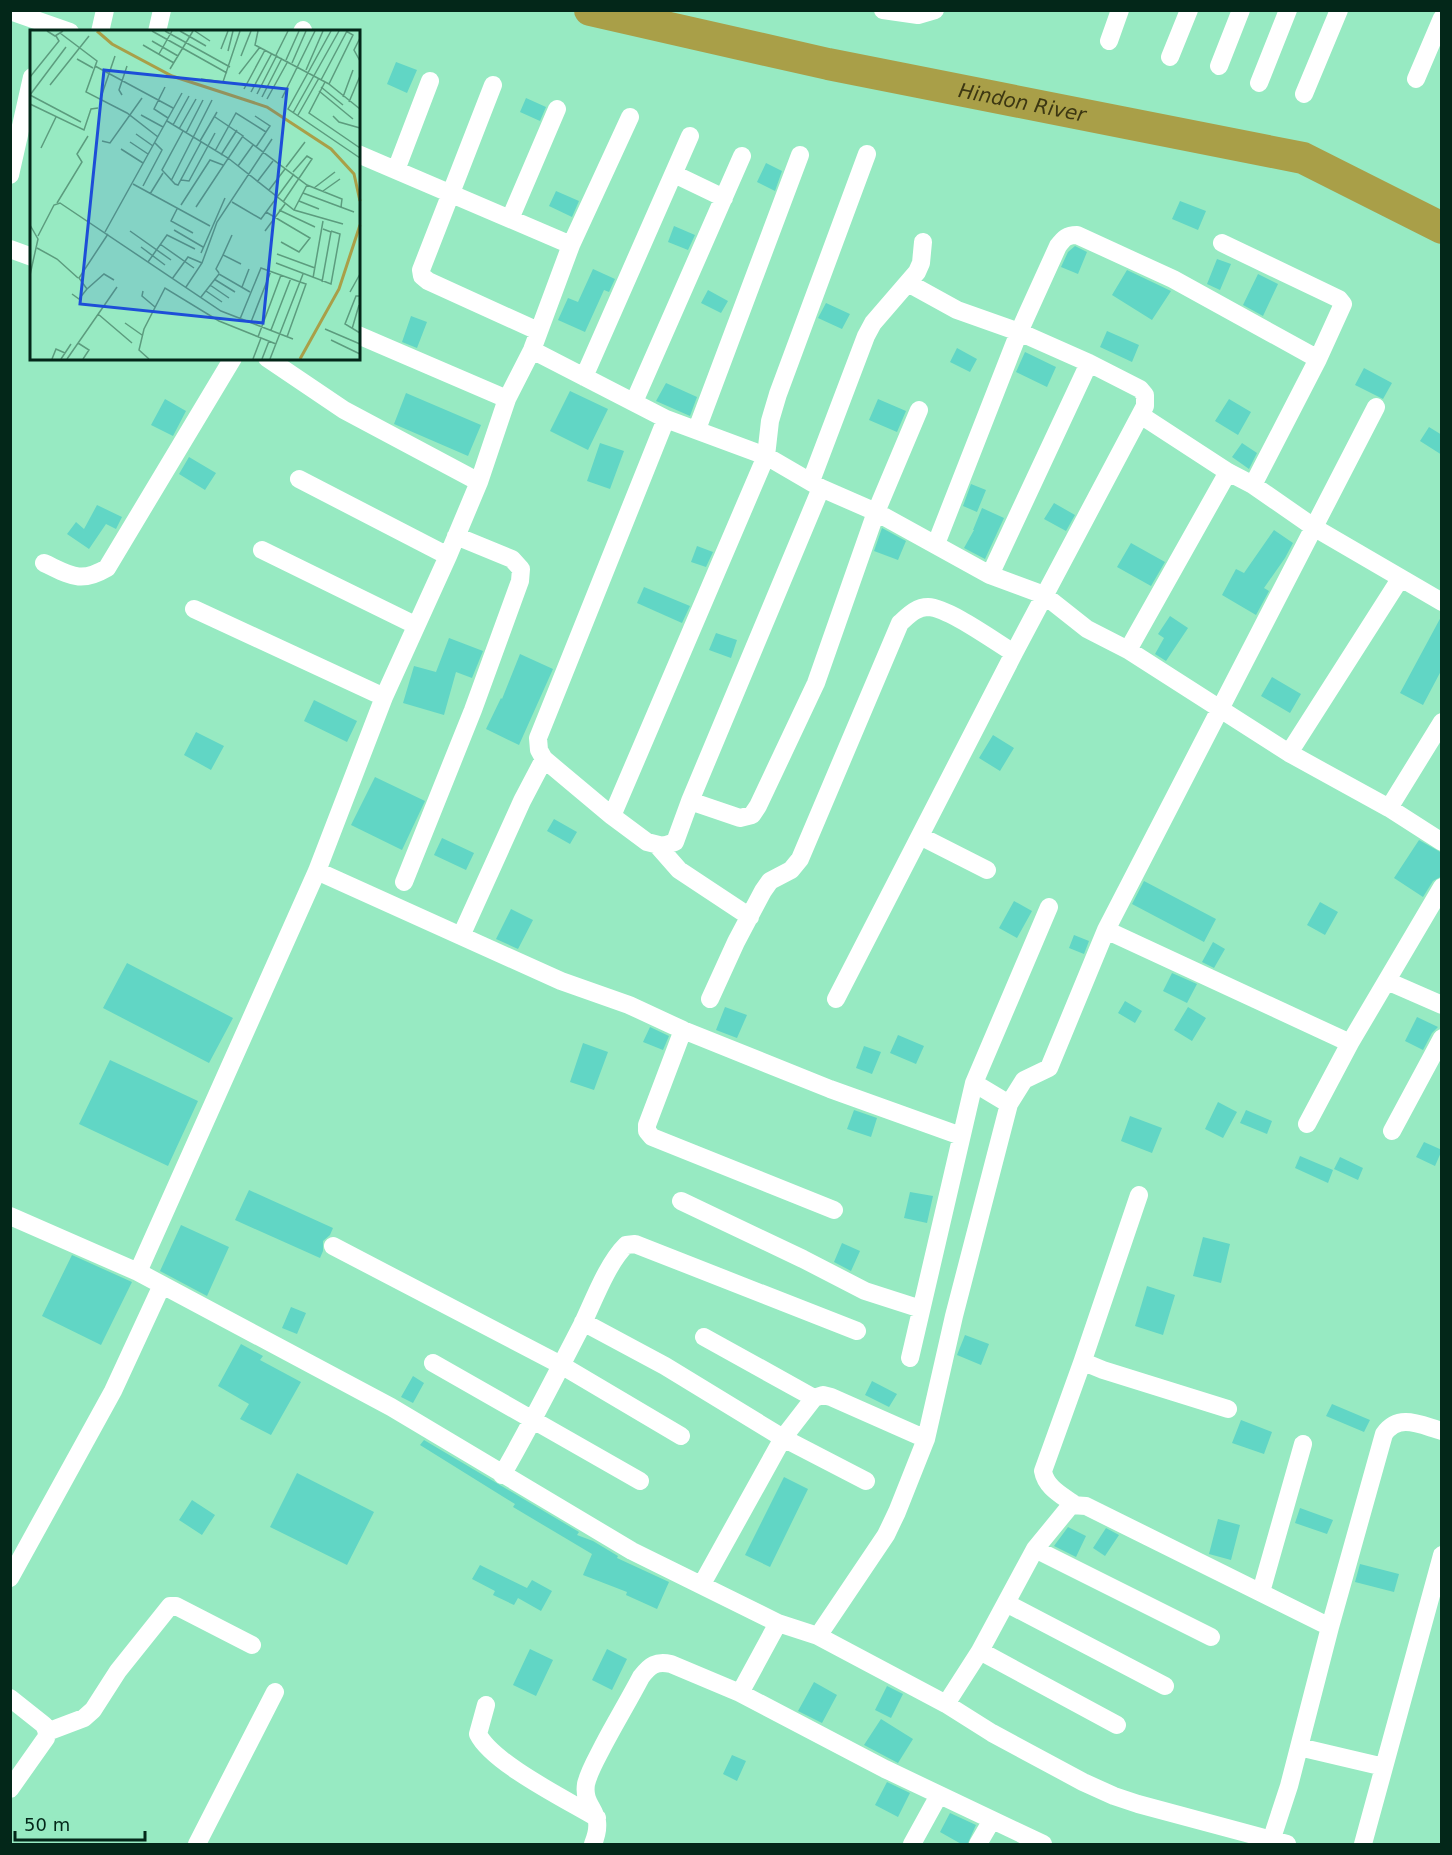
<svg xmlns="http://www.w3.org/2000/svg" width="1452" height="1855" viewBox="0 0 1452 1855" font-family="'DejaVu Sans',sans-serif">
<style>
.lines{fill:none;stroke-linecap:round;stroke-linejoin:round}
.river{stroke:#a99f48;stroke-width:32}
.building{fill:#61d6c5}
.street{stroke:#fff;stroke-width:18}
.labels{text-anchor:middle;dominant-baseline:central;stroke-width:6;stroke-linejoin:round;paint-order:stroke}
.water-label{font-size:20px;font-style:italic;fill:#3c3712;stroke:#97eac2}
.inset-river{fill:none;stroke:#a99f48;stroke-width:3}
.inset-road{fill:none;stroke:#5c9c7e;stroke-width:1.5}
.view{fill:#1d4ed8;fill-opacity:0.15;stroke:#1d4ed8;stroke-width:3}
.inset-edge{fill:none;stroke:#032719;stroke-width:3}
</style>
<rect width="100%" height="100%" fill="#97eac2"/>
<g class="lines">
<path class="river" id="s1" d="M590,10l238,54 475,94 139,70"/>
</g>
<path class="building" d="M396,62l21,8 -10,23 -20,-9z
M526,98l20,9 -6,14 -20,-9z
M766,163l16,8 -7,20 -18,-9z
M556,191l23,10 -7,16 -23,-11z
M1180,201l26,10 -8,19 -26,-11z
M674,226l21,9 -7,15 -20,-8z
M1075,246l12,6 -9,22 -17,-7 7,-15z
M1217,259l14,5 -11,26 -13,-6z
M593,269l22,10 -6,13 -5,-2 -19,42 -27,-12 10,-22 10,4z
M1127,270l44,21 -19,29 -40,-25z
M1258,274l20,10 -15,32 -20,-11z
M708,290l20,11 -7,12 -20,-10z
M826,303l24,11 -8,15 -24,-11z
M411,316l16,6 -10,26 -15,-6z
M1107,331l32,14 -7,17 -32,-15z
M957,348l20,11 -7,13 -20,-10z
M1025,352l31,15 -9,20 -31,-15z
M1364,368l28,15 -9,16 -28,-14z
M666,383l31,14 -7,19 -34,-15z
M570,391l38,18 -20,41 -38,-19z
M406,393l75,32 -13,31 -74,-32z
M165,399l21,12 -13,25 -22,-11z
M878,399l28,12 -9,21 -28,-12z
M1229,399l22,13 -13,23 -23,-14z
M1429,427l13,8v20l-22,-14z
M600,443l24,8 -14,38 -23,-8z
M1242,443l15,10 -8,16 -17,-12z
M189,457l27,16 -11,17 -26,-16z
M971,484l15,6 -9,22 -14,-6z
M1054,503l21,12 -9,16 -22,-12z
M97,505l25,12 -6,12 -10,-5 -17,25 -22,-15 9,-12 8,7z
M982,508l22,10 -19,41 -21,-11 10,-18h-1z
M882,528l24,13 -8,19 -24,-9z
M1274,530l19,13 -8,15 -21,30 5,3 -13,24 -34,-20 14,-26 8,4z
M1131,543l34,19 -14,24 -34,-19z
M697,546l16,6 -7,15 -15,-5z
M644,587l46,19 -8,17 -45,-20z
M1442,615v54l-19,36 -23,-12z
M1170,616l18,12 -22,33 -11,-7 9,-16 -6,-4z
M716,633l21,7 -6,18 -22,-8z
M449,638l34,13 -11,27 -16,-6 -12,43 -41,-12 11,-37 22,6z
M520,654l33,15 -34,76 -33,-16 15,-31 1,1z
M1272,677l29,17 -11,19 -29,-17z
M314,700l43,21 -10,21 -43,-21z
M196,732l28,14 -13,24 -27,-15z
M993,735l21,13 -14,23 -21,-13z
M375,777l50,24 -23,49 -51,-25z
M554,819l23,13 -7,12 -23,-13z
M442,838l32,15 -8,17 -32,-15z
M1419,840l23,13v23l-9,5 -10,16 -29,-19z
M1144,881l72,38 -12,23 -72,-38z
M1014,901l18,10 -15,27 -18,-10z
M1320,902l18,10 -13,23 -18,-10z
M511,909l22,11 -15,29 -22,-10z
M1074,935l15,6 -5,13 -15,-6z
M1213,942l12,7 -11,19 -12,-6z
M127,963l106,55 -24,45 -106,-55z
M1172,973l25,11 -10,19 -24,-12z
M1125,1001l17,10 -7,12 -17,-10z
M725,1007l22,8 -10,23 -21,-8z
M1188,1007l18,11 -14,23 -18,-11z
M1417,1017l21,10 -6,6 -9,17 -18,-9z
M650,1027l19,9 -6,14 -20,-8z
M898,1035l26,11 -8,18 -26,-11z
M583,1043l25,9 -14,38 -24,-8z
M864,1046l17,6 -9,22 -16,-6z
M110,1060l88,41 -30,65 -89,-42z
M1218,1102l19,10 -14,26 -18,-9z
M854,1110l23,8 -6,19 -24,-8z
M1246,1110l26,11 -5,13 -27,-11z
M1130,1116l32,12 -10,25 -31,-12z
M1424,1142l18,8 -7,16 -19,-9z
M1300,1156l33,14 -5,13 -33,-15z
M1340,1157l23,11 -5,12 -24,-11z
M249,1190l84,38 -3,7 -7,6v10l-3,7 -85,-38z
M910,1192l23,4 -6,27 -23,-5z
M181,1225l48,22 -22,49 -47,-25z
M1203,1237l27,7 -9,39 -28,-7z
M842,1243l18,8 -9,20 -17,-9z
M72,1255l60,27 -31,63 -59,-29z
M1147,1286l28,9 -12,40 -28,-9z
M291,1307l15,6 -9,21 -15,-6z
M965,1335l24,9 -8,21 -24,-10z
M241,1344l22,12 -3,4 41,22 -30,53 -31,-16 9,-15 -31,-18z
M413,1376l11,7 -11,20 -12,-6z
M872,1381l25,13 -8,13 -24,-12z
M1332,1404l38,16 -6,12 -38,-16z
M1241,1420l31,12 -8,22 -32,-11z
M424,1440l155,92 -2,3 16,6 25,15 -1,2 52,24 -12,27 -31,-14 1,-3 -44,-17 9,-21 -79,-47 2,-3 -95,-59z
M297,1473l77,39 -27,53 -77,-38z
M784,1477l24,12 -38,78 -25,-12z
M192,1500l23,15 -13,20 -23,-15z
M1300,1508l33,12 -6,14 -32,-11z
M1218,1519l22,6 -9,35 -22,-6z
M1068,1527l18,9 -10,21 -22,-11z
M1106,1528l13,7 -14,21 -12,-8z
M1360,1564l39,10 -5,18 -39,-10z
M480,1565l47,23 5,-8 20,11 -11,20 -23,-13 -4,7 -21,-10 2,-4 -23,-12z
M530,1649l23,11 -17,36 -23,-11z
M607,1649l20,10 -15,31 -20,-10z
M814,1682l23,13 -15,28 -24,-12z
M887,1686l16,8 -12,24 -16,-8z
M881,1719l32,20 -15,24 -34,-18z
M732,1755l14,6 -9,20 -14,-7z
M887,1782l23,11 -12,24 -23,-12z
M950,1813l26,12 -9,20h-4l-23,-13z"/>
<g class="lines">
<path class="street" d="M883,10l35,5 17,-5
M10,11l60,21
M100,32l5,-22
M157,32l5,-22
M302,32l1,-2
M1109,41l11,-31
M1170,57l19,-47
M1219,66l22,-56
M1416,79l26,-61
M1259,83l29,-73
M493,85l-72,185 1,6 6,5 110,50
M1304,94l35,-84
M358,154l213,91
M396,170l34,-89
M674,174l50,24
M10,175l22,-98
M510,219l47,-110
M1222,243l117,56 4,5 -25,55 -65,126
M10,249l22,8
M358,335l149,64
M532,350l134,69 100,37 55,32 55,24 114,63 54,20 43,34 41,21 161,103 100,55 53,34
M267,358l77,52 135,72
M584,377l106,-241
M634,402l108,-246
M1142,416l86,56 25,13 62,43 127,74
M666,419l-128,319 1,12 5,9 68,57 35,26 16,4 12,-4 15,-41 131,-313
M697,429l103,-274
M299,479l149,77
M811,481l55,-145 7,-13 44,-51 4,-9 2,-21
M936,544l83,-212 39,-86c6,-8 9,-11 19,-11l96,44 145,80
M262,550l153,75
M44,563c26,12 36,21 63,5l126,-210
M990,575l99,-212
M194,609l190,88
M1128,650l100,-178
M1289,753l111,-174
M690,801l50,17 12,-3 6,-9 58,-123 60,-171 43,-102
M1389,808l53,-86
M612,816l154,-360 4,-35 8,-27 89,-240
M920,836l67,34
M657,845l22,25 71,47
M317,871l244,110 68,24 54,25 147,59 131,47
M404,882l69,-172 47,-129 1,-12 -9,-10 -56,-23
M1106,930l244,113 92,-156
M461,936l61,-135 22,-42
M1387,981l55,24
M710,999l26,-57 27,-51 7,-10 21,-11 9,-11 100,-236c8,-7 16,-16 28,-16 21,1 66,34 86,46
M836,999l178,-346 131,-247v-11l-5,-6 -51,-26 -70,-31 -62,-22 -49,-27
M683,1030l-36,95v6l5,6 182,73
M974,1083l35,21
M1307,1124l43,-81
M1392,1131l50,-93
M1139,1195l-56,165 3,3 17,7 125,39
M681,1201l122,58 62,32 56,18
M10,1216l128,56 253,135 241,144 146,72 40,13 128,68 46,29 91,49 31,14 24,8 149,40
M333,1246l228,119 120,71
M138,1272l179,-401 67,-174 64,-141 31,-74 28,-83 25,-49 39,-105 59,-128
M583,1322l82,44 118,72 83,43
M704,1337l110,61
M910,1358l64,-275 75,-176
M433,1363l207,118
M502,1475c29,-50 54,-100 80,-150 12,-25 25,-61 44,-80l9,-1 222,87
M1075,1505c-13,-10 -29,-17 -32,-34l40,-111
M1035,1549l176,88
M10,1578l103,-187 49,-106
M702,1584l81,-146 31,-40 9,-3 8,2 95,42
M1261,1592l42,-148
M1006,1603l159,83
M818,1636l68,-101 11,-23 29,-73 28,-123 55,-212 15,-24 25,-12 57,-138 270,-523
M980,1651l137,74
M740,1693l38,-70
M10,1698l34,27 3,7 -1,6 -36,51
M946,1704l34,-53 55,-102 36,-44 15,1 244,121
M486,1705l-8,29c14,29 89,66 119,84
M47,1732l37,-14 9,-8 25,-39 52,-65h6l76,39
M1299,1747l85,20
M1271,1841l18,-55 41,-159 54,-193c15,-21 36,-9 58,-3
M197,1844l78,-152
M593,1844c14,-34 -11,-34 -7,-60 3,-13 11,-26 17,-38 12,-23 26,-46 38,-69 9,-12 15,-16 30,-13l69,29 145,76 158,75
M912,1844l27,-49
M978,1844l14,-24
M1363,1844l79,-289"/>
</g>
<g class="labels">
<g class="water-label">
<text stroke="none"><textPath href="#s1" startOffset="442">Hindon River</textPath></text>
</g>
</g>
<g transform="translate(30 30)">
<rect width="330" height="330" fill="#97eac2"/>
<path class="inset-river" d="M67,1l15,13 60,32 95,31 64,42 23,25 6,27M270,329l39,-70 21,-64"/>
<path class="inset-road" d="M17,1l8,5 8,-5M122,1l75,42M135,1l65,36M150,1l26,15M165,1l15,10M228,1l-3,14 74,39M301,1l-43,78 72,49M316,1l7,4 -24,49 31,25M30,3l37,28 -11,31 41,21 31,24M330,8l-6,12 6,11M122,11l26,15M113,15l31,18M191,19l7,-18M198,21l5,-20M129,24l13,-23M246,25l12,-24M211,26l10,-25M47,29l16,9M256,30l13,-29M262,33l14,-32M65,36l78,42M140,39l23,-38M276,40l17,-39M209,44l21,-27M0,47l29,-36 -3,-5M171,49l22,3 17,-51M291,50l26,-49M295,52l-16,31 51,35M20,55l39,-49M135,57l-11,22 14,9M291,57l22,18M214,59l21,-39M289,61l34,28M221,62l21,-39M227,64l20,-39M0,65l36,-48M0,65l51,27M92,65l-3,-5 8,-24M232,67l20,-39M313,67l10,-27M252,68l33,-67M237,69l21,-38M70,70l15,-44M319,72l11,-26M0,74l54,26 7,-21 7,-1M263,83l46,-82M111,85l22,12M268,85l21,-37M225,86l15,10 -14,21M303,86l6,6 21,6M137,91l61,37 66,52 49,14M143,95l16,-29M149,99l17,-30M153,101l-21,39 13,14 3,1 23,-43M156,103l17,-33M106,104l17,12M213,107l64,48 35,14 -1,8M72,111l8,2 32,-45M170,111l17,-29M100,112l18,12M11,118l15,-31M91,119l22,14M185,121l21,-38 30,19M191,125l16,-25M208,136l15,-21M256,137l19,-25M151,150l8,1 26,-48M141,151l41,-81M227,152l16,-21M103,154l77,42M113,156l19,-36 -7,-7M284,158l21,-16M239,160l16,-21M293,161l17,-12M273,163l51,19M120,164l13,-21M269,171l20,8M202,172l29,17 33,-45M253,172l29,-43 -5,-3 -14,16M27,173l25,-41 -5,-8 11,-18M151,175l29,-45 13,5M166,177l47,-71 -28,-19M147,179l-6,12 22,12M249,180l36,17M264,180l13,-25M236,182l44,26 -11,14 -18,-10M0,195l8,14 -8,36M144,200l29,17M100,201l41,29M235,201l20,-27M75,202l77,-139M202,205l-9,20 18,9M8,206l16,-31 6,-2 161,108 72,28M130,214l34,24M111,217l24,18M7,218l20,11 21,19M171,223l24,-55M247,224l38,14M118,232l19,-27 28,14M246,233l55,21 9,-50 -9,-3M189,243l-3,-4 7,-14M283,248l10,-57M142,249l16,-22 14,6M184,249l21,13M292,252l9,-50 -8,-3M180,255l19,13M156,257l16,-24 15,-41 55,-83M212,257l7,-18M57,259l17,-15 10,6M113,261l-1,5 13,11M176,261l16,11M320,262l10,-18M42,264l7,5 8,-10 -8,-11 29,-44M330,266h-4l-11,28 15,9M171,267l18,-23 31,18M68,284l34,29M210,289l21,-51 39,14 6,2 -19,53M221,292l20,-51M95,293l17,12M295,299l35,15M322,299l7,-24M241,300l20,-52M228,307l23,-62M301,310l29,14M48,313l11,7 -6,9M22,329l4,-10 9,4M31,329l10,-15M37,329l50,-72M119,329l-10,-9 5,-21 21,-41 54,33 57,23M223,329l8,-21M232,329l7,-18M240,329l33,-85"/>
<path class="view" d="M74,40l183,19 -24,234 -183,-19z"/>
<rect width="330" height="330" class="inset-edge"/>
</g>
<rect width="1452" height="1855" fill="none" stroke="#032719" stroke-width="24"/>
<path d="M15 1831v9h130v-9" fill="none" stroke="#032719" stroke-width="3"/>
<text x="24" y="1831" font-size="18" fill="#032719" stroke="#97eac2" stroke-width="4.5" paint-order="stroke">50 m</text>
</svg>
